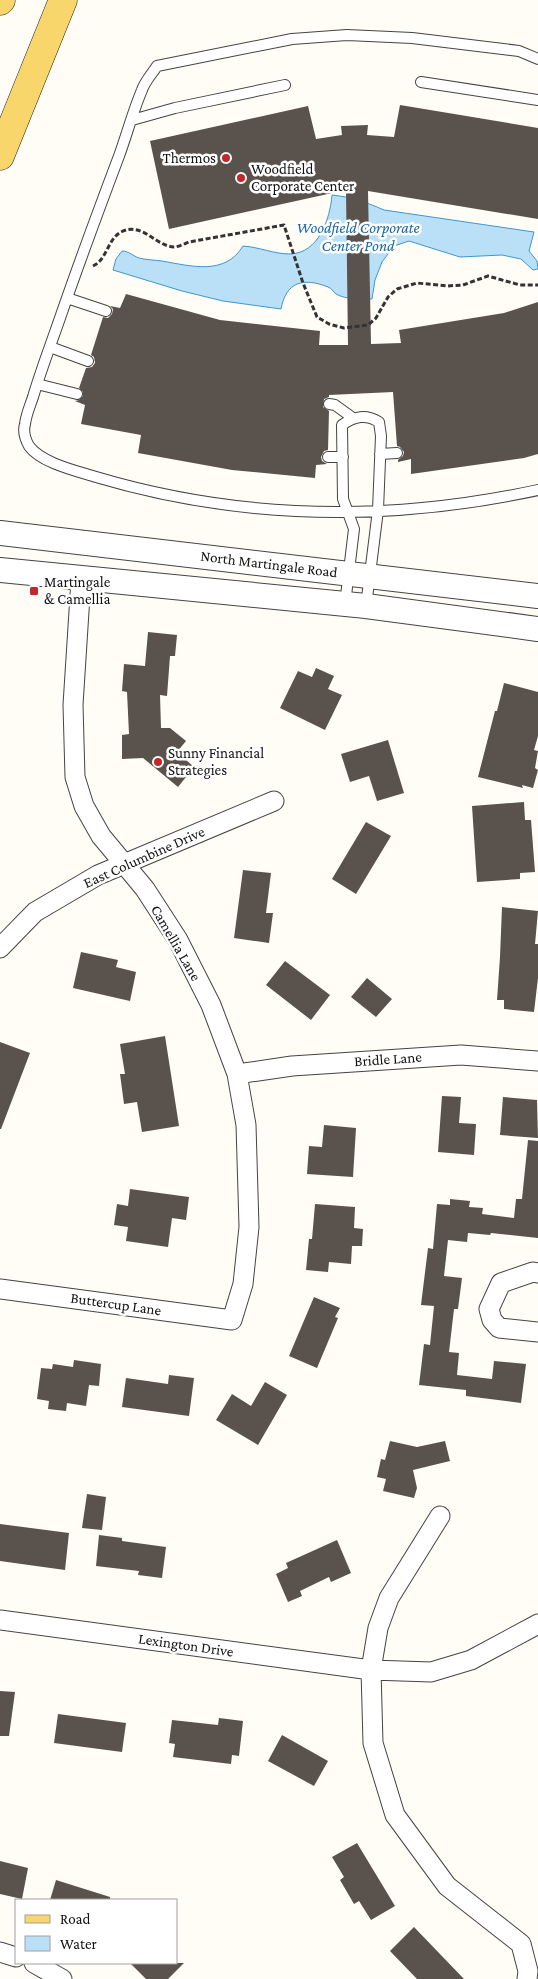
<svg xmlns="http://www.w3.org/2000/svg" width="538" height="1979" viewBox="0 0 538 1979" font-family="'Crimson Pro',serif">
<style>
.water{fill:#b9e0f7;stroke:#3f96cf}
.building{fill:#5a524d}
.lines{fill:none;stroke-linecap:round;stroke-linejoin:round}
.service-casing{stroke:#444;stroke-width:12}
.minor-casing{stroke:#444;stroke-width:21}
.tertiary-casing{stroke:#444;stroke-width:26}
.primary-casing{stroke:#222;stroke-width:29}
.path{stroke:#333;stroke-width:3;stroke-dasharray:5 2.5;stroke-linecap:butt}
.service{stroke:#fff;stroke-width:10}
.minor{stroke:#fff;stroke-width:19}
.tertiary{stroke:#fff;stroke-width:24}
.primary{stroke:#f9d66b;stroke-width:28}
.poi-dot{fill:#c4262e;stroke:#fff;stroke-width:2}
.labels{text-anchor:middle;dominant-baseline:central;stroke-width:5;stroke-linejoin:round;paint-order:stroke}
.poi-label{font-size:15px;fill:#111;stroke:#fff;text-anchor:start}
.street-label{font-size:15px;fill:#111;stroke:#fff}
.water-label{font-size:16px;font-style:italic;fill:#1768a6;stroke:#fff}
</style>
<rect width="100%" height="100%" fill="#fffdf5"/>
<path class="water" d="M332,195c19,2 34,7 52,15l150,22 -5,19 8,10 1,8 -5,1 -12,-11 -19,-4 -42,2 -51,-16 -15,5 -12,16 -7,18 -3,19c-12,0 -25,1 -36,-5 -3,-2 -4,-6 -8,-7 -25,-10 -42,-5 -47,22l-58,-8 -41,-10 -69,-21 3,-11 6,-8c7,0 11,5 17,7 8,2 16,2 23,3 29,5 63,15 81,-15 16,1 31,8 47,8 29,-1 40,-35 42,-59z"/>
<path class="building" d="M400,105l138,23v91l-170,-28 3,153 30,-1 -2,-13 105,-17 34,-11v152l-14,4 -113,16v-15l-13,3v-2l5,-4 1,-4 -4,-5 -3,-1 -4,-54 -64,3v2l-5,2 -1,8 6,4 -1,39 -4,1 -3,6 1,4 5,3 -11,1 -1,13 -83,-8 -94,-17 3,-18 -60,-11 4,-19 -10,-4 4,-1 4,-4v-4l-4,-4 7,-20 6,-1 3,-4 -1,-6 -3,-2 12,-38 5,1 4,-4 1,-5 -3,-3 10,2 6,-14 94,26 100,11 -1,14h29l-2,-155 -177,39 -19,-88 158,-35 8,33 26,-4 -1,-9 27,-1 -1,10 27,2z
M148,632l29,3 -2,21h-5l-3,40 -7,-1 1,33h9l16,13 -9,11 17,15 -16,20 -35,-29 -21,1v-24l7,-1 -2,-42 -5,-1 2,-27 21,2z
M316,668l18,8 -6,13 14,6 -17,35 -45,-22 18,-37 14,6z
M504,683l34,9v44l-4,14 4,1 -3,17 3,2 -5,18 -11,-3 1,3 -45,-11 17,-66h2z
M388,740l16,53 -27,8 -8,-25 -19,6 -9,-28z
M524,802l1,18h6l4,52 -15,1v6l-43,3 -5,-76z
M366,822l25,14 -35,58 -24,-15z
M243,870l28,3 -5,40h7l-4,30 -35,-5z
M502,907l36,4 -3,33h3v34l-4,34 -30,-3v-9h-7l3,-43z
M81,952l37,8 -2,7 20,5 -6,29 -57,-13z
M285,961l45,34 -19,25 -45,-35z
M367,978l25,21 -16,18 -25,-20z
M165,1036l14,90 -37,6 -5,-30 -13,2 -4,-30h5l-5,-30z
M0,1042l30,11 -29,76h-1z
M442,1096l19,1 -2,26 17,1 -2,31 -36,-3z
M503,1097l34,3 1,38 -38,-3z
M324,1125l32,3 -3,49 -46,-3 2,-28 13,1z
M528,1140l10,1v97l-47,-5 -1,2 -22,-2 -1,9 -19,-2 -4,36 18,2 -4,31h-4l-5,43 10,1 -2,22 35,4 2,-18 32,3 -5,39 -55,-7v-6l-47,-5 5,-41 6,1 4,-39 -13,-1 7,-57 5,1 4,-45 13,1v-6l20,2 -1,6 14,1 -1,6 32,4 2,-19h6z
M130,1189l59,8 -3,23 -14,-2 -4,29 -42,-6 2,-14 -14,-2 3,-21 11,2z
M315,1204l40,3 -1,21 9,1 -1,17h-10l-1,18 -22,-2 -1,10 -22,-2 3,-31h3z
M314,1297l26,11 -5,9 3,1 -21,50 -28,-12z
M74,1360l27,4 -2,22 -10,-1 -3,21 -19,-3 -1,8 -18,-2 1,-8 -12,-2 4,-31 11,1 1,-5 20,3z
M169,1375l25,3 -5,38 -67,-9 4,-29 42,6z
M265,1382l22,13 -29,50 -42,-25 16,-26 19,12z
M390,1441l27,6 28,-6 5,20 -37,9 4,18 -3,10 -31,-7 3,-12 -9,-2 4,-18 4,1z
M87,1494l19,3 -4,33 -20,-2z
M0,1524l69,9 -4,37 -65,-9z
M99,1535l23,3v3l44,6 -4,31 -24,-3 1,-4 -43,-5z
M337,1540l14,33 -20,9 -2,-5 -29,14 2,5 -14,6 -12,-28 12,-6 -2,-5z
M0,1691l15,1 -6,44h-9z
M58,1714l68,9 -4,29 -68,-9z
M219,1718l24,3 -4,35 -7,-1 -1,9 -58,-7 2,-13 -6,-1 3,-23 46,5z
M282,1735l46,26 -14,25 -46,-25z
M357,1843l38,63 -24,14 -12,-19 -5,3 -14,-24 4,-3 -12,-20z
M0,1861l28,7 -6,31 -22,-5z
M56,1880l54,17v3h-60z
M414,1927l50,52h-47l-27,-28z
M130,1963h54l-16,16h-22z"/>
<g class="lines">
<g class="service-casing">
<path id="service" d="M538,59l-19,-8 -107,-13 -65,-3 -55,4 -135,27c-5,8 -12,15 -15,24 -9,21 -15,44 -23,66 -20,53 -40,107 -59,162 -9,26 -19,52 -27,79 -3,9 -7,18 -8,27 -2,7 0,15 4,22 12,17 48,25 67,31 145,43 294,45 442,13
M421,82l117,18
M132,120l43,-12 110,-23
M67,298l39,13
M50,347l38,14
M37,384l40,10
M329,404l6,1 18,13
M380,454l17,-1
M328,457h15
M345,604l9,-75 -11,-30 -1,-74c13,-9 24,-11 37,-3l2,14 -3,74 -12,96"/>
</g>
<g class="minor-casing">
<path id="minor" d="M0,948l35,-36 63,-37 176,-74
M237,1074l55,-8 169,-11 77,6
M538,1273l-5,-1 -32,11 -12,26 3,11 7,8 39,4
M0,1289l232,31 11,-36 6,-57 -3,-102 -9,-51 -26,-69 -33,-65 -33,-51 -44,-53 -17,-30 -9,-29 -2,-72 8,-125
M440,1516l-51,82 -11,30 -7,42 2,73 22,72 52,71 74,58 7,27 -1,8
M0,1620l371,50 60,2 40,-12 67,-36
M0,1952l16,5
M34,1963l28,16"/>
</g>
<g class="tertiary-casing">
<path id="tertiary" d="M0,533l538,63
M0,570l366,36 172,23"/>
</g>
<g class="primary-casing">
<path id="primary" d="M0,1l1,-1
M0,156l63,-156"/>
</g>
<path class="path" d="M93,266c15,-7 14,-28 30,-35 20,-8 33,15 51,16 4,0 10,-3 15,-5l95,-17 19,58 14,34 12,7 15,4 24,-3 8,-7 12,-21 9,-8 20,-6 30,3 16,-1 25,-9 32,9h18"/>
<use href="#service" class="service"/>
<use href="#minor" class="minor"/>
<use href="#tertiary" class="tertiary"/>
<use href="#primary" class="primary"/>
</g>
<g class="poi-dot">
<circle cx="226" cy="158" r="5"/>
<circle cx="241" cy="178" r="5"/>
<rect x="29" y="586" width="10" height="10" rx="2.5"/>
<circle cx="158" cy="762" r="5"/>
</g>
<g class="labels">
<g class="poi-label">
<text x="216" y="158" text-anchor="end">Thermos</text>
<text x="251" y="169">Woodfield<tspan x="251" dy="17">Corporate Center</tspan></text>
<text x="44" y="582">Martingale<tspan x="44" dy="17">&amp; Camellia</tspan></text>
<text x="168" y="753">Sunny Financial<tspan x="168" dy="17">Strategies</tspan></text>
</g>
<g class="street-label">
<text transform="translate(269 564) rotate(7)">North Martingale Road</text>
<text transform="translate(144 857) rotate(-24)">East Columbine Drive</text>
<text transform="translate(176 943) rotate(60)">Camellia Lane</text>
<text transform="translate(388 1059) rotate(-4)">Bridle Lane</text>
<text transform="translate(116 1304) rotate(8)">Buttercup Lane</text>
<text transform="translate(186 1645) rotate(8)">Lexington Drive</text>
</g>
<g class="water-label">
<text x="358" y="227">Woodfield Corporate<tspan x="358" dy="18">Center Pond</tspan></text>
</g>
</g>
<rect x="15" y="1899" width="162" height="65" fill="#ffffff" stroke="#a0a0a0"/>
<rect x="25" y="1915" width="25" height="8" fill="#f9d66b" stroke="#a0a0a0"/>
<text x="60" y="1924" font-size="15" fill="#111111">Road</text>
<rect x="25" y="1936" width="25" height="15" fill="#b9e0f7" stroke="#a0a0a0"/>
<text x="60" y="1949" font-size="15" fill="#111111">Water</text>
</svg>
